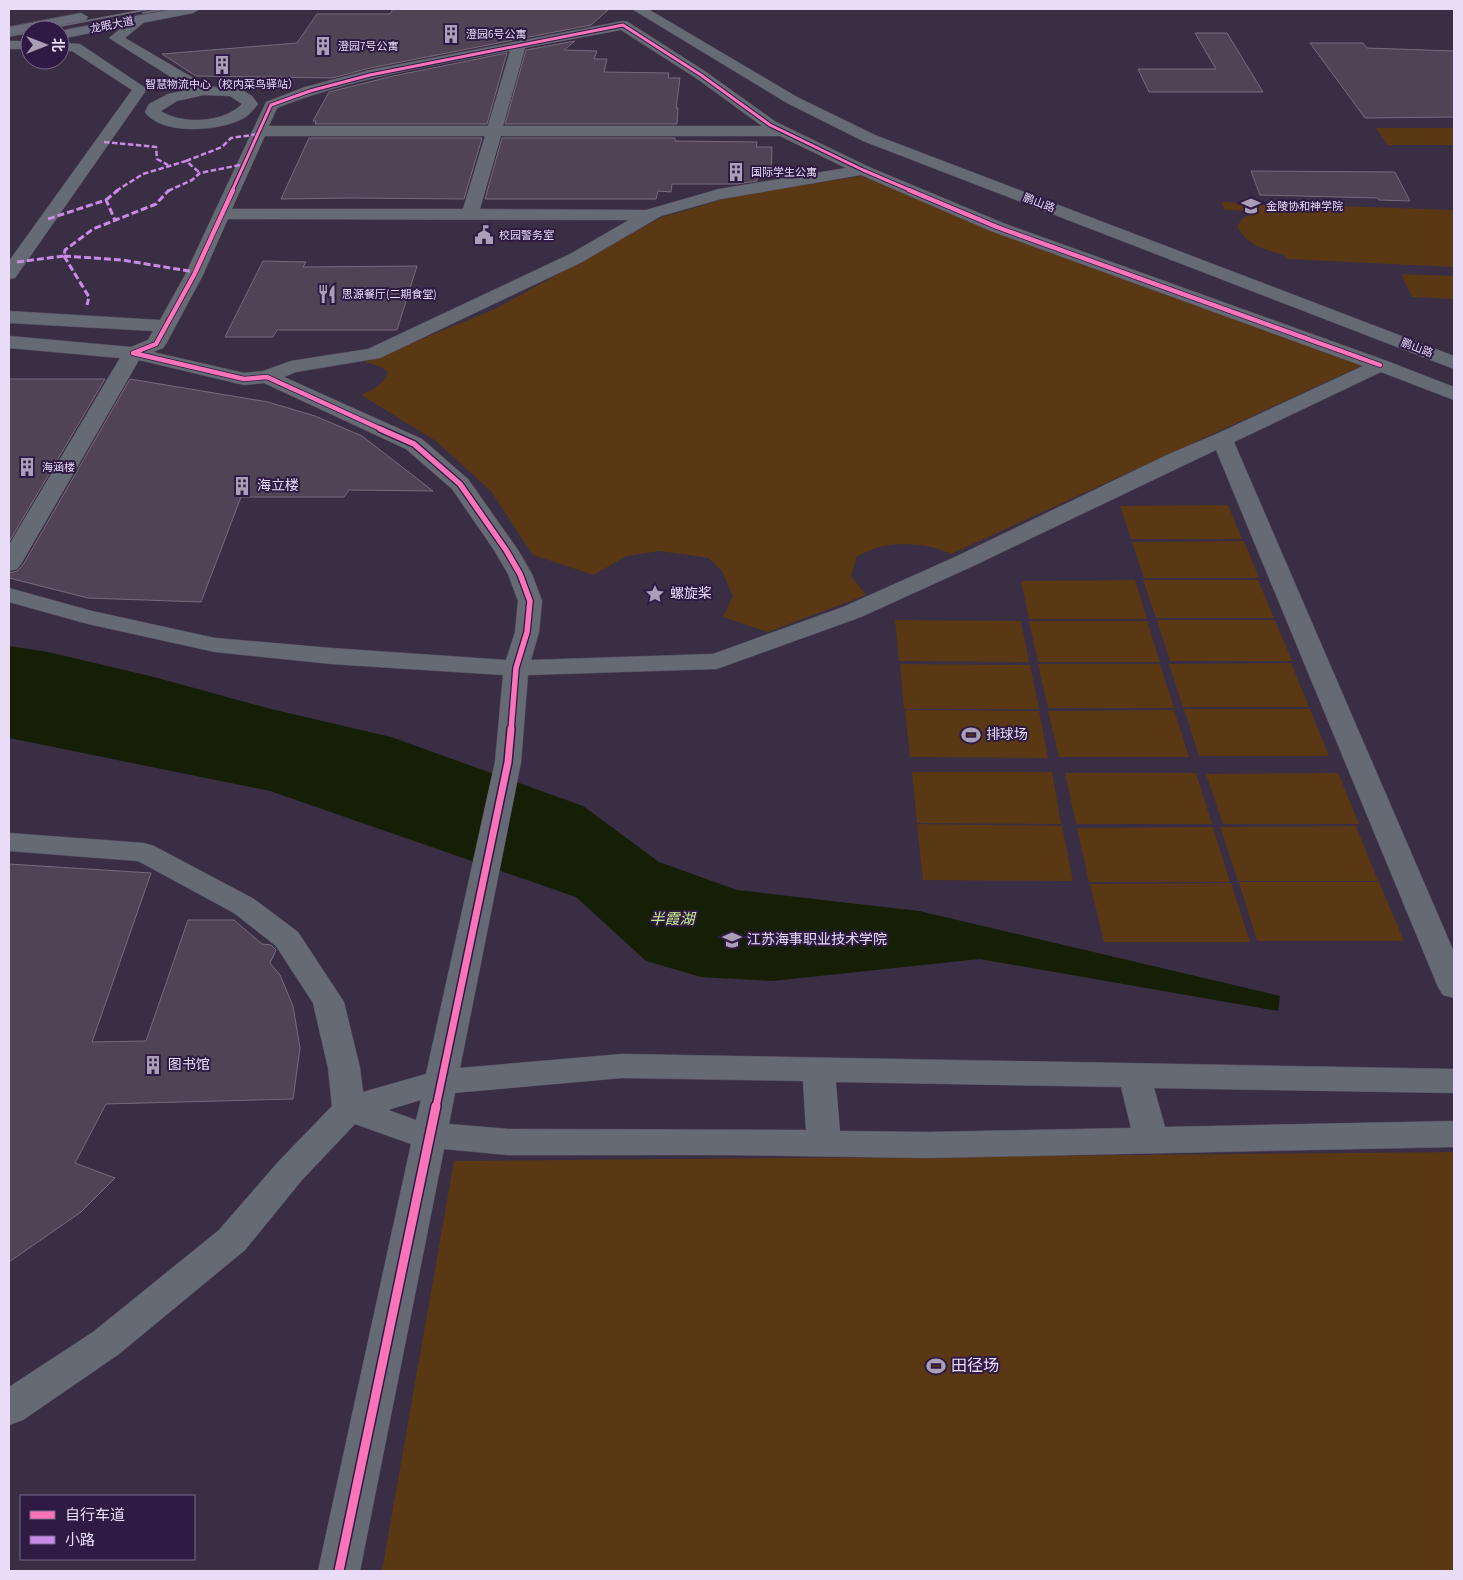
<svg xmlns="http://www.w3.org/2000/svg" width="1463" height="1580" viewBox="0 0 1463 1580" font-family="'Source Sans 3','Noto Sans SC',sans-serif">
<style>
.green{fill:#5a3814}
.water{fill:#161f06}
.building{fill:#514356;stroke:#776a7c}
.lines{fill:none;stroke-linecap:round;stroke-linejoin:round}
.minor-casing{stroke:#554c5f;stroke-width:1}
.major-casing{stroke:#554c5f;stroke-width:1}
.minor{fill:#666a75;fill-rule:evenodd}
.major{fill:#696a7a;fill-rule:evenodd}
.rail{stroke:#6a6676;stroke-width:2}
.quiet-far1{stroke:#ca8be6;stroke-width:2.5;stroke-dasharray:5.5 2.5;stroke-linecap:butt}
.quiet{stroke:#ca8be6;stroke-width:3;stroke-dasharray:7 3;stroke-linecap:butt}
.cycleway-far4-casing{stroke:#2f1a43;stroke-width:5}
.cycleway-far3-casing{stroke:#2f1a43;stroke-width:6}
.cycleway-far2-casing{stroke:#2f1a43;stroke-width:8}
.cycleway-far1-casing{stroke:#2f1a43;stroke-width:10}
.cycleway-casing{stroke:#2f1a43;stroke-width:12}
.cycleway-far4{stroke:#fb73b8;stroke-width:3}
.cycleway-far3{stroke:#fb73b8;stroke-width:4.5}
.cycleway-far2{stroke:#fb73b8;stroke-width:5.5}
.cycleway-far1{stroke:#fb73b8;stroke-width:7}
.cycleway{stroke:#fb73b8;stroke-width:9}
.labels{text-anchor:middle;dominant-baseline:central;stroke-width:4;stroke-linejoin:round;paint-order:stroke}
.far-street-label{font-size:11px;fill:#e8dcf6;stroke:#2f1a43}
.far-poi-label{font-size:11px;fill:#e8dcf6;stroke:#2f1a43;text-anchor:start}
.poi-label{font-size:14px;fill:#e8dcf6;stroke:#2f1a43;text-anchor:start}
.water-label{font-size:15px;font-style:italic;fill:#caef8d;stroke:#2f1a43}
.near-poi-label{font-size:16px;fill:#e8dcf6;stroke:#2f1a43;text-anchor:start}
</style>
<rect width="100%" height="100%" fill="#392e44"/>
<path class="green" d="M1376,128h78v17h-66z
M861,176l296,115 206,74 -412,189c-20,-10 -49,-13 -71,-7 -8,2 -15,6 -23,9l-6,20 15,19 -98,37 -45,-15 10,-21 -11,-25 -13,-13 -49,-7 -34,5 -32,19 -61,-20 -42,-64 -55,-50 -75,-46c12,-5 22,-10 27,-23l-9,-6 -14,-4 130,-53 165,-91 71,-21z
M1221,202l233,8v57l-167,-8 -2,-4c-20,-5 -39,-10 -48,-29l5,-7 14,-8 -31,-1z
M1401,274l53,2v23l-42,-2z
M1228,505l14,34h-111l-11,-33z
M1244,541l15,37h-115l-12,-36z
M1135,580l12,39h-118l-8,-38z
M1143,580h115l16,38h-118z
M895,620l126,1 8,41 -130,-1z
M1157,620h118l17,41h-122z
M1029,621h118l13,41h-122z
M1291,663l18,44h-126l-14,-43z
M900,664l130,1 9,44h-135z
M1038,664h122l14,44h-126z
M1184,709h126l19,47h-130z
M905,710l134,1 9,47 -138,-1z
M1174,710l15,47h-130l-11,-46z
M912,772h140l9,52 -144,-1z
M1065,773h131l16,51h-136z
M1338,773l21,51h-136l-17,-50z
M917,824l145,2 11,55 -150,-1z
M1356,826l22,55h-140l-18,-54z
M1213,827l17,55h-141l-12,-54z
M1379,882l25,59h-147l-18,-59z
M1231,883l19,59h-146l-14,-58z
M1454,1152v419h-1072l72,-410z"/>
<path class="water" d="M9,646l39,6 106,25 117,32 120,28 192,69 76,56 78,28 182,21 361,85 -2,15 -298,-52 -208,22 -71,-4 -55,-16 -70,-64 -306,-106 -261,-53z"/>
<path class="building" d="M393,9h216l-18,16 -221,43 -38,10 -136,-2 -34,-22 135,-11 20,-29h73z
M1195,33h32l36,59h-114l-11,-23h78z
M575,41l-11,9 33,1 -3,8h13l-3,13 65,1 -1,5h12l-4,30h2l-1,16h-172l21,-74z
M1310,43h53l4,5 87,3v66l-89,1z
M507,53l-20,71h-172l1,-3h-3l16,-29 64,-16z
M309,138h173l-18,61 -113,-1 -70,1z
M502,138h173v3l82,1 -1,5h16l-1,29h-14v5l-20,3h-65l-1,8 -13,-1 -2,8h-171z
M1251,171l144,1 15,29 -31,-1 -1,-2 -118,-3z
M263,261l43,1 -3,5 114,-1 -20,64h-120l-4,7h-48z
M9,379h96l-96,163z
M130,379l138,23 47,14 47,20 71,55 -84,-1 -5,7h-103l-40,105 -113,-4 -79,-20v-5l8,-2 6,-6z
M9,864l142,9 -59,169 54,-1 42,-121h46l28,24 9,1 5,5 -6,13 10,12 13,31 7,42 -7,51 -187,5 -31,59 40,15 -34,34 -72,50z"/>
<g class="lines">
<g class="minor-casing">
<path id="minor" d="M632,9h16l149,88 78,38 579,221v13l-591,-228 -76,-38z
M141,15l7,4 -23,19 82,48 35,4 10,6 6,8c-3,4 -7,9 -11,12 -21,15 -85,21 -102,-4l4,-8 19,-10 22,-5 -81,-51 27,-22zM204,95l26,1 12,8c-18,19 -60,21 -81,7l16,-10z
M623,21l5,1 78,50 70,50 93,45 134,56 384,138 67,26v13l-73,-28 -147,70 220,510v46l-11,-3 -5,-8 -222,-537 -245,117 -110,50 -136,49 -9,3 -188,6 -7,87 -61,306 162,-14 832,15v24l-300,-5 11,39 289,-6v26l-526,11 -198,-3h-222l-64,-6 -84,422h-42l93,-427 -56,-20 -53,56 -57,70 -126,104 -96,66 -14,5v-38l84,-55 126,-102 59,-68 54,-56 -4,-38 -15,-65 -37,-57 -42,-33 -96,-52 -129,-10v-18l135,10 10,3 100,53 44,33 46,70 16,66 3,24 63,-18 69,-312 8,-87 -172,-11 -116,-12 -127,-28 -79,-22v-14l83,23 123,27 116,10 175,12 9,-28 3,-31 -10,-27 -14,-24 -42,-61 -46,-40 -142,-66 -20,2 -105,-25 -118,204 -4,5 -8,2v-26l111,-187 -111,-10v-12l122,11 17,-7 5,-9 -144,-8v-12l151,9 25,-45 81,-173 39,-15 65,-17zM621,30l75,48 66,48h-259l22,-78zM510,51l-22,75h-219l8,-18c75,-30 155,-42 233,-57zM265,136h220l-22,73h-231zM501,136h279l66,32 -127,21 -73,21 -166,-1zM861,175l130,56 372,135 -149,69 -45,19 -214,103 -112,50 -130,47 -182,6 8,-28 3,-31 -10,-27 -14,-24 -50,-71 -46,-40 -138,-62 12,-5 84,-14 202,-96 79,-46 60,-17zM228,219l401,1 -59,34 -202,95 -77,12 -28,10 -19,2 -91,-21 10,-4 3,-4 37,-69zM622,1078l181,3 3,49 -298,-1 -59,-5 6,-31zM836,1082l285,5 10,41 -203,4 -88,-1zM421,1100l-5,20 -28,-10z
M9,41h21v8h-21z
M60,43l20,1 67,45 -132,189 -6,1v-18l123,-171 -60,-39h-12z"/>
</g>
<g class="major-casing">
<path id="major" d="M173,9h27l-7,4 -133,26v-8z
M81,13l7,4 -2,3 -77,15v-8z"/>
</g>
<use href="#minor" class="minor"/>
<use href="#major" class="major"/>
<path class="rail" d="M143,13l21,-4
M39,30l110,-21
M9,36l21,-4"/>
<path class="quiet-far1" d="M104,142l52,5 1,12 11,6
M186,161l36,-14 9,-9 28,-4
M116,191l27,-17 43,-13 14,12
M168,191l24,-11 8,-7 45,-9"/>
<path class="quiet" d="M106,200l12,-10
M48,219l58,-19 9,20
M64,256l58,4 73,12
M64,256l25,41 -2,8
M17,262l47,-6 1,-6 28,-21 63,-25 13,-14"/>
<g class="cycleway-far4-casing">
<path id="cycleway-far4" d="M232,191l39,-86 39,-14 60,-16 253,-50 78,50 69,50 93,45 49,21"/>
</g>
<g class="cycleway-far3-casing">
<path id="cycleway-far3" d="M233,190l-39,85 -38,69 -23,9 111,26 23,-2 116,53
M909,190l88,37 383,138"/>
</g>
<g class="cycleway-far2-casing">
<path id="cycleway-far2" d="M380,429l34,15 46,40 46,66 14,24 10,27 -3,31 -11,36 -5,62"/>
</g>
<g class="cycleway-far1-casing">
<path id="cycleway-far1" d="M436,1107l72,-345 3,-33"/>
</g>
<g class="cycleway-casing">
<path id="cycleway" d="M339,1571l97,-465"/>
</g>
<use href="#cycleway-far4" class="cycleway-far4"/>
<use href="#cycleway-far3" class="cycleway-far3"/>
<use href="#cycleway-far2" class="cycleway-far2"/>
<use href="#cycleway-far1" class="cycleway-far1"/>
<use href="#cycleway" class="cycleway"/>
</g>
<defs>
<g id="building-bare" transform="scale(1.5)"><path d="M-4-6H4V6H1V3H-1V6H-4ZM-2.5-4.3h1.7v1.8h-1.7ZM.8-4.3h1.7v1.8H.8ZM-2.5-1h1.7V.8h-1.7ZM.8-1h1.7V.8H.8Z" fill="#ab9fb8" stroke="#2f1a43" stroke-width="2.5" paint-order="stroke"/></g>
<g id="university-bare" transform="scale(1.5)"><path d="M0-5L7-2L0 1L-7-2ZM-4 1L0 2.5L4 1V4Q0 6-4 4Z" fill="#ab9fb8" stroke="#2f1a43" stroke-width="2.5" paint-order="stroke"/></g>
<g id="civic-bare" transform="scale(1.5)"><path d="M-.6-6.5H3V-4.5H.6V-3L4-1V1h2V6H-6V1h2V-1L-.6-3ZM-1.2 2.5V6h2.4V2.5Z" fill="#ab9fb8" stroke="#2f1a43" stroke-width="2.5" paint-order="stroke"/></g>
<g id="restaurant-bare" transform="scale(1.5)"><path d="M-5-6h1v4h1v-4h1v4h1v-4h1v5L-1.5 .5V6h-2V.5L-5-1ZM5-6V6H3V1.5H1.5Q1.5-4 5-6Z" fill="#ab9fb8" stroke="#2f1a43" stroke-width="2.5" paint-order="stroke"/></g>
<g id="sight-bare" transform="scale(1.5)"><path d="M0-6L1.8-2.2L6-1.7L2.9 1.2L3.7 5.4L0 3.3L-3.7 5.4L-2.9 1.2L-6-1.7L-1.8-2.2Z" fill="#ab9fb8" stroke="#2f1a43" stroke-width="2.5" paint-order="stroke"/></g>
<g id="stadium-bare" transform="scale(1.5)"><path d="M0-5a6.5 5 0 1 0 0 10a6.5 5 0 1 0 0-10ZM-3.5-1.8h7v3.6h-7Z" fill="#ab9fb8" stroke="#2f1a43" stroke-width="2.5" paint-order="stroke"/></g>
</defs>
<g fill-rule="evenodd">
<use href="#building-bare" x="451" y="34"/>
<use href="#building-bare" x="323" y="46"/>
<use href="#building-bare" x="222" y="65"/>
<use href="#building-bare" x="736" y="172"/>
<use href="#university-bare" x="1251" y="206"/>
<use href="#civic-bare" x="484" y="235"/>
<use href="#restaurant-bare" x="327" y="294"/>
<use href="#building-bare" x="27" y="467"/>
<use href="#building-bare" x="242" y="486"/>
<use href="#sight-bare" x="655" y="594"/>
<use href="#stadium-bare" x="971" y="735"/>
<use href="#university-bare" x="732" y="940"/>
<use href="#building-bare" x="153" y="1065"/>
<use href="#stadium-bare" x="936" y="1366"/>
</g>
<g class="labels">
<g class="far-street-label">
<text transform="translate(112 25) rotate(-11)">龙眠大道</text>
<text transform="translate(1039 203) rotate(21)">鹏山路</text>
<text transform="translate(1417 348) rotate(21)">鹏山路</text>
</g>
<g class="far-poi-label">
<text x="466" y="34">澄园6号公寓</text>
<text x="338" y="46">澄园7号公寓</text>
<text x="222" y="84" text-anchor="middle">智慧物流中心（校内菜鸟驿站）</text>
<text x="751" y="172">国际学生公寓</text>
<text x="1266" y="206">金陵协和神学院</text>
<text x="499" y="235">校园警务室</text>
<text x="342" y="294">思源餐厅(二期食堂)</text>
<text x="42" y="467">海涵楼</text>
</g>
<g class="poi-label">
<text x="257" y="486">海立楼</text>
<text x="670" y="594">螺旋桨</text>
<text x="986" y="735">排球场</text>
<text x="747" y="940">江苏海事职业技术学院</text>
<text x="168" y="1065">图书馆</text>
</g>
<g class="water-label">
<text x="672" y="919">半霞湖</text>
</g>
<g class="near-poi-label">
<text x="951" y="1366">田径场</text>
</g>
</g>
<rect width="1463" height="1580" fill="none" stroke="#e8dcf6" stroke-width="20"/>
<rect x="20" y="1495" width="175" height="65" fill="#2f1a43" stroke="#79688b"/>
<rect x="30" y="1511" width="25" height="8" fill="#fb73b8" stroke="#79688b"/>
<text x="65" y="1520" font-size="15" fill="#e8dcf6">自行车道</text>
<rect x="30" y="1536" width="25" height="8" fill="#ca8be6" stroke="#79688b"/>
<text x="65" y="1545" font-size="15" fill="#e8dcf6">小路</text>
<g transform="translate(45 45) rotate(90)"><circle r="24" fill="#2f1a43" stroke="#79688b"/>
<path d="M0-4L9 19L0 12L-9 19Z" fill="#ab9fb8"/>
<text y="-8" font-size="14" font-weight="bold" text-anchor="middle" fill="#e8dcf6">北</text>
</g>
</svg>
